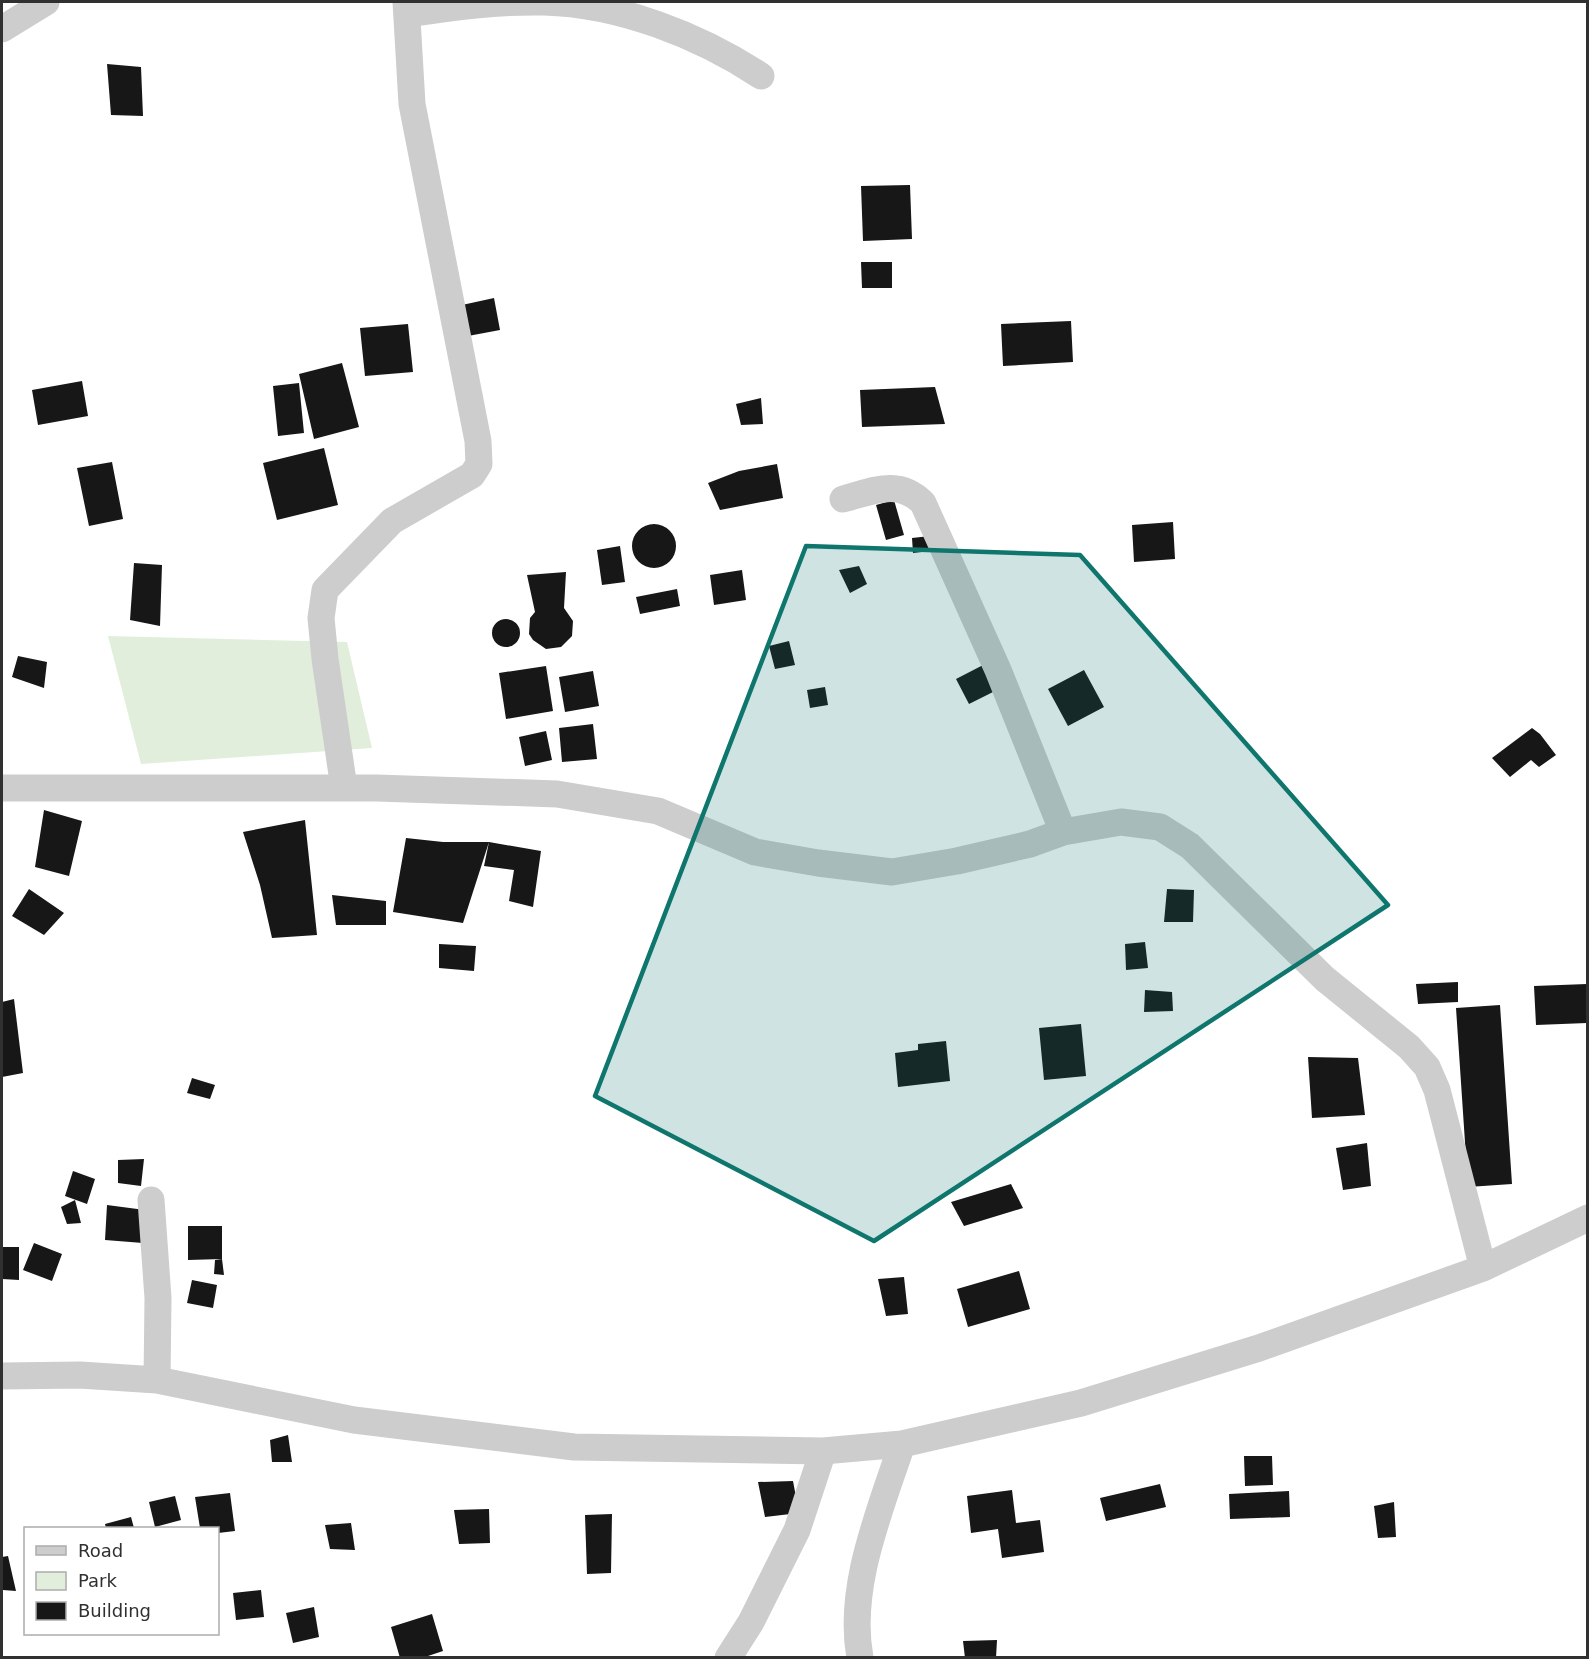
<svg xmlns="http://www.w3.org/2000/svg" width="1589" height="1659" viewBox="0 0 1589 1659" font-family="'DejaVu Sans',sans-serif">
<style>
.green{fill:#e2eedc}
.building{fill:#171717}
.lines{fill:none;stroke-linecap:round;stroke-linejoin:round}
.street{stroke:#cdcdcd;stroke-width:27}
.marked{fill:#0f766e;fill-opacity:0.2;stroke:#0f766e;stroke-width:4.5;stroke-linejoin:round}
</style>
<rect width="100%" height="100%" fill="#fff"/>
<path class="green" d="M108,636l239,6 25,106 -231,16z"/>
<path class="building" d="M107,64l34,3 2,49 -32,-1z
M910,185l2,54 -49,2 -2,-55z
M861,262h31v26h-30z
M494,298l6,32 -32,6 -6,-31z
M1071,321l2,41 -70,4 -2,-42z
M408,324l5,48 -48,4 -5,-48z
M342,363l17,64 -45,12 -15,-65z
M82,381l6,35 -50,9 -6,-35z
M299,383l5,50 -26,3 -5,-50z
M935,387l10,37 -83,3 -2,-37z
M761,398l2,26 -22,1 -5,-21z
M324,448l14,57 -61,15 -14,-57z
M112,462l11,57 -34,7 -12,-58z
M777,464l6,34 -63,12 -12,-27 31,-12z
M894,500l10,35 -18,5 -10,-35z
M1173,522l2,37 -41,3 -2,-37z
M632 546a22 22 0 1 1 44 0a22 22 0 1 1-44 0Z
M930,536l1,15 -18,2 -1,-15z
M620,546l5,36 -23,3 -5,-35z
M134,563l28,2 -2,61 -30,-6z
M859,566l8,18 -17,9 -11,-23z
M742,570l4,30 -32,5 -4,-30z
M566,572l-2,36 9,13 -1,15 -11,11 -15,2 -13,-9 -4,-6 1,-16 5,-6 -8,-37z
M677,589l3,17 -40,8 -4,-17z
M492 633a14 14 0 1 1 28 0a14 14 0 1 1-28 0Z
M789,641l6,24 -20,4 -6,-23z
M18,656l29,6 -3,26 -32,-11z
M987,663l14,25 -32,16 -13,-25z
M546,666l7,45 -47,8 -7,-46z
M1084,670l20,37 -36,19 -20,-37z
M593,671l6,35 -34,6 -6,-35z
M825,687l3,18 -18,3 -3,-18z
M593,724l4,35 -35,3 -3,-34z
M1532,728l8,6 16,21 -17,12 -8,-7 -21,17 -18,-19z
M546,731l6,29 -27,6 -6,-29z
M44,810l38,11 -13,55 -34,-9z
M305,820l12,115 -45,3 -12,-53 -17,-53z
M406,838l37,4h46l-26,81 -70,-11z
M489,842l52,9 -8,56 -24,-6 5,-31 -30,-4z
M29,889l35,24 -20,22 -32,-19z
M1167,889l27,1 -1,32h-29z
M332,895l54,6v24h-50z
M1145,942l3,26 -22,2 -1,-26z
M439,944l37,2 -2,25 -35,-3z
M1458,982v20l-40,2 -2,-20z
M1587,984v39l-51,2 -2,-39z
M1145,990l27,2 1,19 -29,1z
M14,999l9,74 -21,4v-75z
M1500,1005l12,179 -44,3 -12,-179z
M1081,1024l5,52 -42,4 -5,-52z
M946,1041l4,40 -52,6 -3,-34 23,-3v-6z
M1308,1057l50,1 7,57 -53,3z
M192,1078l23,7 -5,14 -23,-6z
M1367,1143l4,43 -28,4 -7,-42z
M144,1159l-3,27 -23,-3v-23z
M73,1171l22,8 -8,25 -22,-8z
M1011,1184l12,24 -59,18 -13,-24z
M75,1200l6,23 -14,1 -6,-17z
M107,1205l38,5 -2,33 -38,-3z
M188,1226h34v33l-34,1z
M34,1243l28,11 -10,27 -29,-11z
M2,1247h17v33l-17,-1z
M222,1259l2,16 -10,-1 1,-14z
M1019,1271l11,38 -62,18 -11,-38z
M904,1277l4,37 -22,2 -8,-37z
M192,1280l25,5 -4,23 -26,-5z
M288,1435l4,27h-20l-2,-22z
M1244,1456h28l1,29 -28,1z
M793,1481l6,32 -34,4 -7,-35z
M1160,1484l6,23 -60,14 -6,-23z
M1012,1490l4,33 24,-3 4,32 -42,6 -4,-29 -27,4 -4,-37z
M1289,1491l1,26 -60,2 -1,-25z
M230,1493l5,38 -17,2v-5h-18l-5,-31z
M175,1496l6,24 -26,7 -6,-25z
M1394,1502l2,35 -18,1 -4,-32z
M489,1509l1,34 -31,1 -5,-34z
M612,1514l-1,59 -24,1 -2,-59z
M131,1517l3,11h-28l-1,-4z
M351,1523l4,27 -25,-1 -5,-24z
M8,1556l8,35 -13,-1 -1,-5v-28z
M261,1590l3,27 -28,3 -3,-27z
M314,1607l5,30 -26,6 -7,-30z
M432,1614l11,37 -21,7h-22l-9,-31z
M997,1640l-1,18h-31l-2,-17z"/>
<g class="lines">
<path class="street" d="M408,14c45,-7 90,-13 136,-12 75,2 155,33 217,74
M2,29l44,-27
M843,499c31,-8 55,-21 80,4l75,167 65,162
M2,788h375l180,6 101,17 97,41 63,11 74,9 65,-11 73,-17 33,-12 58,-10 39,5 30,19 135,133 84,68 18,20 10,23 46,178
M344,788l-19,-129 -4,-41 4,-28 67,-69 80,-46 7,-11 -1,-23 -66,-337 -6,-102
M151,1200l7,98 -1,82
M2,1376l78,-1 77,5 197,40 220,27 249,4 79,-7 179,-41 178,-55 224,-80 105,-50
M728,1658l23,-36 46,-92 26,-79
M860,1658c-13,-71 20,-147 42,-214"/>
</g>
<path class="marked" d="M806,546l274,9 308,350 -514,336 -279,-145z"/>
<rect width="1589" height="1659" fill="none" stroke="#303030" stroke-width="6"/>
<rect x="24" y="1527" width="195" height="108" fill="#ffffff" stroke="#acacac" stroke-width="1.5"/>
<rect x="36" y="1546" width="30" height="9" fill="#cdcdcd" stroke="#acacac" stroke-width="1.5"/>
<text x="78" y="1557" font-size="18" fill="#303030">Road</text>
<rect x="36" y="1572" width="30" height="18" fill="#e2eedc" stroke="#acacac" stroke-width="1.5"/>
<text x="78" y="1587" font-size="18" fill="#303030">Park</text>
<rect x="36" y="1602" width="30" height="18" fill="#171717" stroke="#acacac" stroke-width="1.5"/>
<text x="78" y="1617" font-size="18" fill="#303030">Building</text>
</svg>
